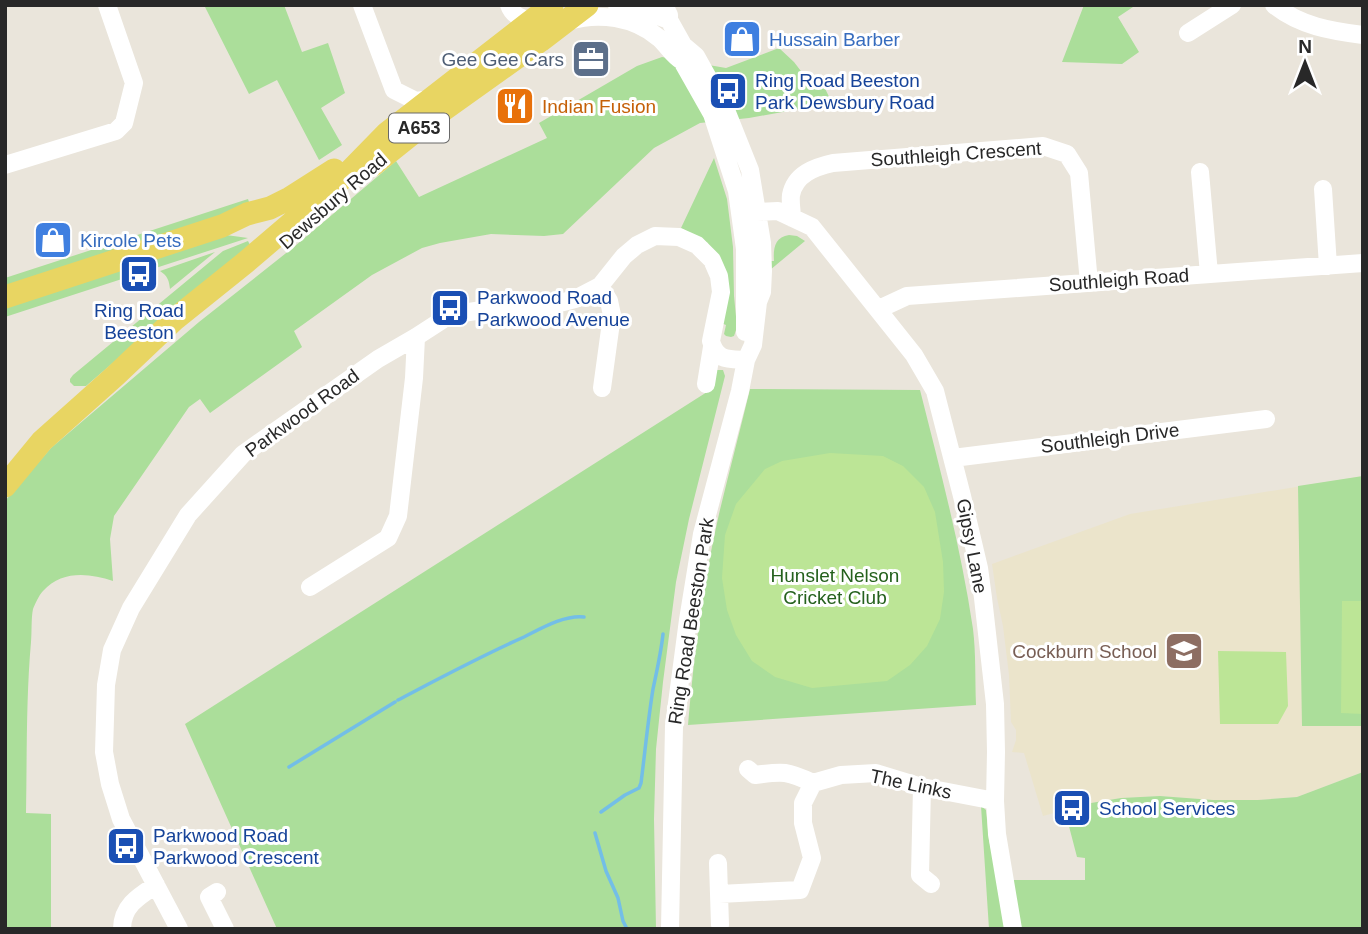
<svg xmlns="http://www.w3.org/2000/svg" width="1368" height="934" viewBox="0 0 1368 934" font-family="Helvetica,sans-serif">
<style>
.education{fill:#ebe4cb}
.green{fill:#abde9a}
.pitch{fill:#bce596}
.lines{fill:none;stroke-linecap:round;stroke-linejoin:round}
.stream{stroke:#73bee7;stroke-width:3.5}
.minor{stroke:#fff;stroke-width:18}
.major{stroke:#e8d562;stroke-width:23}
.labels{text-anchor:middle;dominant-baseline:central;stroke-width:6;stroke-linejoin:round;paint-order:stroke}
.shield{fill:#fff;stroke:#686868;stroke-width:2}
.shield-label{font-size:18px;font-weight:bold;fill:#282828}
.shop-label{font-size:19px;fill:#366cbe;stroke:#fff;text-anchor:start}
.service-label{font-size:19px;fill:#4e5e75;stroke:#fff;text-anchor:end}
.transit-label{font-size:19px;fill:#164399;stroke:#fff;text-anchor:start}
.food-label{font-size:19px;fill:#c56008;stroke:#fff;text-anchor:start}
.street-label{font-size:19px;fill:#282828;stroke:#fff}
.park-label{font-size:19px;fill:#25611d;stroke:#fff}
.education-label{font-size:19px;fill:#785e54;stroke:#fff;text-anchor:end}
</style>
<rect width="100%" height="100%" fill="#eae5db"/>
<path class="education" d="M1363,476v296l-66,25 -39,3h-45l-53,-4 -39,2 -30,5 -48,13 -19,-63 -12,-1 4,-12v-10l-5,-8 -2,-47 -6,-49 -6,-28 -5,-34 138,-50z"/>
<path class="green" d="M204,5h80l18,47 26,-9 17,50 -24,15 21,37 -23,15 -42,-80 -28,14z
M1084,5h52l-18,12 21,35 -17,12 -60,-2z
M779,48l15,14 13,17 13,-1 12,25 -83,15 -49,5 -46,25 -91,86 -19,2 -53,-2 -51,9 -18,5 -50,27 -78,56 8,16 -92,66 -10,-14 -11,8 -75,109 -4,23 3,42c-24,-8 -51,-11 -70,10 -4,4 -8,13 -10,18 -2,10 -1,22 -2,33 -5,56 -4,114 -5,171l25,1v115h-46v-428l46,-53 148,-126 96,-76 101,-85 23,36 128,-59 -8,-15 98,-57 25,-9 64,11z
M714,158l13,41 6,48 1,49 3,31 -3,9 -3,1 -5,-1 -2,-2 2,-9 -5,-2 -13,-80 -27,-15z
M248,199l3,9 -246,81v-11z
M226,235l22,3 -243,79v-11z
M789,235l8,1 8,5 -35,29v-9h4c-1,-13 1,-24 15,-26z
M248,241l2,4 -164,141h-12l-4,-4v-3l3,-4 150,-124z
M215,252l-45,37c-1,-8 -2,-13 -10,-18z
M715,370h8l2,6 -36,143 -13,63 -13,100 -7,67 -2,70 2,110h-379l-92,-205 522,-332z
M750,389l170,1c20,79 41,158 53,239 3,24 2,51 3,76l-288,20c6,-71 15,-142 31,-211 10,-42 21,-83 31,-125z
M1363,476v250h-61l-4,-240z
M1363,772v157h-350l-3,-49h75v-22l-8,-1 -12,-46 26,-8 30,-5 39,-2 53,4h45l39,-3z
M981,806l5,4 3,30 20,89h-20z"/>
<path class="pitch" d="M830,453l53,3 20,10 21,21 11,25 8,50 1,30 -4,27 -13,27 -17,19 -23,16 -75,7 -37,-11 -23,-16 -16,-26 -9,-25 -5,-32 3,-43 11,-31 29,-35 17,-8z
M1342,601h21v113l-22,-1z
M1218,651l68,1 2,54 -10,18h-58z"/>
<g class="lines">
<path class="stream" d="M398,700c42,-22 83,-44 126,-63 18,-9 40,-22 60,-20
M289,767l106,-65
M601,812l24,-17 14,-7 2,-5c4,-31 7,-63 12,-94 4,-19 8,-36 10,-55
M595,833l11,38 12,27 5,23 4,8"/>
<path class="minor" d="M362,5l32,85 22,11 15,-2
M509,5c4,11 12,13 22,16
M617,5l25,5 27,10
M664,5l5,10v5l14,25 13,11 30,54 24,60 12,73 1,28 -1,21 -4,10 -5,43 -7,15 -6,31 -38,143 -14,86 -14,106 -4,203
M1274,5c26,21 57,26 89,30
M569,21c30,-9 65,-4 90,17 9,8 13,17 23,23
M1188,33l44,-28
M683,45l-1,16 30,53 25,77 8,58v83
M5,165l111,-34 8,-8 10,-40 -27,-78
M1200,172l9,102
M1323,189l5,77
M792,218c0,-7 -2,-15 -1,-23 4,-21 24,-28 42,-32l210,-17 24,8 12,19 10,110
M742,224l15,-12 21,-1 34,16 102,128 21,36 27,105 17,72 4,30 12,106 1,48 -1,49 2,33 16,95
M600,286l9,15 3,14 -10,73
M879,309l28,-13 456,-33
M706,384l6,-37
M953,458l313,-39
M310,587l78,-49 10,-22 16,-138 2,-41
M748,769l7,6c29,-4 32,-4 58,8
M922,787l-2,88 11,9
M718,863l2,62
M217,892l-8,5 16,32
M719,894l81,-4 12,-32 -9,-35v-20l10,-20 28,-8 35,-2 46,14 73,14
M122,929c0,-23 17,-33 34,-44
M179,929l-58,-110 -11,-35 -6,-32 2,-67 6,-35 19,-42 57,-93 55,-61 135,-95 38,-22 34,-22 32,-5 36,-1 30,-3 27,-7 25,-13 24,-30 13,-11 18,-9 24,1 18,8 15,15 7,16 2,16 -10,49c5,20 18,18 35,19"/>
<path class="major" d="M373,165l55,-44 112,-80 47,-36
M5,297l217,-71 25,-12 23,-6 20,-10 44,-28
M5,486l37,-45 74,-66 59,-56 71,-57 62,-53 36,-32 43,-44 165,-128"/>
</g>
<defs>
<g id="shop-square" transform="scale(2.0125)"><rect x="-9" y="-9" width="18" height="18" rx="4" fill="#3f7fe0" stroke="#fff"/><path d="M-5-2.5h2.3a2.7 3.5 0 0 1 5.4 0H5L5.5 6h-11ZM-1.5-2.5h3a1.5 2.3 0 0 0-3 0Z" fill="#fff"/></g>
<g id="office-square" transform="scale(2.0125)"><rect x="-9" y="-9" width="18" height="18" rx="4" fill="#5c6f8a" stroke="#fff"/><path d="M-6-3h4V-5.5h4V-3h4V5H-6ZM-1-4.5V-3h2v-1.5ZM-6 0V1H6V0Z" fill="#fff"/></g>
<g id="bus-square" transform="scale(2.0125)"><rect x="-9" y="-9" width="18" height="18" rx="4" fill="#1a4fb4" stroke="#fff"/><path d="M-5-6H5V4H4V6H2V4H-2V6H-4V4H-5ZM-3.5-4V0h7V-4ZM-3.5 1.2v1.5H-2V1.2ZM2 1.2v1.5H3.5V1.2Z" fill="#fff"/></g>
<g id="restaurant-square" transform="scale(2.0125)"><rect x="-9" y="-9" width="18" height="18" rx="4" fill="#e8710a" stroke="#fff"/><path d="M-5-6h1v4h1v-4h1v4h1v-4h1v5L-1.5 .5V6h-2V.5L-5-1ZM5-6V6H3V1.5H1.5Q1.5-4 5-6Z" fill="#fff"/></g>
<g id="school-square" transform="scale(2.0125)"><rect x="-9" y="-9" width="18" height="18" rx="4" fill="#8d6e63" stroke="#fff"/><path d="M0-5L7-2L0 1L-7-2ZM-4 1L0 2.5L4 1V4Q0 6-4 4Z" fill="#fff"/></g>
</defs>
<g fill-rule="evenodd">
<use href="#shop-square" x="742" y="39"/>
<use href="#office-square" x="591" y="59"/>
<use href="#bus-square" x="728" y="91"/>
<use href="#restaurant-square" x="515" y="106"/>
<use href="#shop-square" x="53" y="240"/>
<use href="#bus-square" x="139" y="274"/>
<use href="#bus-square" x="450" y="308"/>
<use href="#school-square" x="1184" y="651"/>
<use href="#bus-square" x="1072" y="808"/>
<use href="#bus-square" x="126" y="846"/>
</g>
<g class="labels">
<rect class="shield" x="389" y="113.5" width="60" height="29" rx="5"/>
<g class="shield-label">
<text x="419" y="128">A653</text>
</g>
<g class="shop-label">
<text x="769" y="39">Hussain Barber</text>
<text x="80" y="240">Kircole Pets</text>
</g>
<g class="service-label">
<text x="564" y="59">Gee Gee Cars</text>
</g>
<g class="transit-label">
<text x="755" y="80">Ring Road Beeston<tspan x="755" dy="22">Park Dewsbury Road</tspan></text>
<text x="477" y="297">Parkwood Road<tspan x="477" dy="22">Parkwood Avenue</tspan></text>
<text x="139" y="310" text-anchor="middle">Ring Road<tspan x="139" dy="22">Beeston</tspan></text>
<text x="1099" y="808">School Services</text>
<text x="153" y="835">Parkwood Road<tspan x="153" dy="22">Parkwood Crescent</tspan></text>
</g>
<g class="food-label">
<text x="542" y="106">Indian Fusion</text>
</g>
<g class="street-label">
<text transform="translate(956 154) rotate(-4)">Southleigh Crescent</text>
<text transform="translate(333 201) rotate(-41)">Dewsbury Road</text>
<text transform="translate(1119 280) rotate(-4)">Southleigh Road</text>
<text transform="translate(302 413) rotate(-36)">Parkwood Road</text>
<text transform="translate(1110 438) rotate(-7)">Southleigh Drive</text>
<text transform="translate(972 546) rotate(79)">Gipsy Lane</text>
<text transform="translate(691 621) rotate(-81)">Ring Road Beeston Park</text>
<text transform="translate(911 784) rotate(12)">The Links</text>
</g>
<g class="park-label">
<text x="835" y="575">Hunslet Nelson<tspan x="835" dy="22">Cricket Club</tspan></text>
</g>
<g class="education-label">
<text x="1157" y="651">Cockburn School</text>
</g>
</g>
<rect width="1368" height="934" fill="none" stroke="#282828" stroke-width="14"/>
<g transform="translate(1305 63)" stroke="#ffffff" stroke-width="5" paint-order="stroke">
<path d="M0-5L12 26L0 18L-12 26Z" fill="#282828"/>
<text y="-10" font-size="19" font-weight="bold" text-anchor="middle" fill="#282828">N</text>
</g>
</svg>
